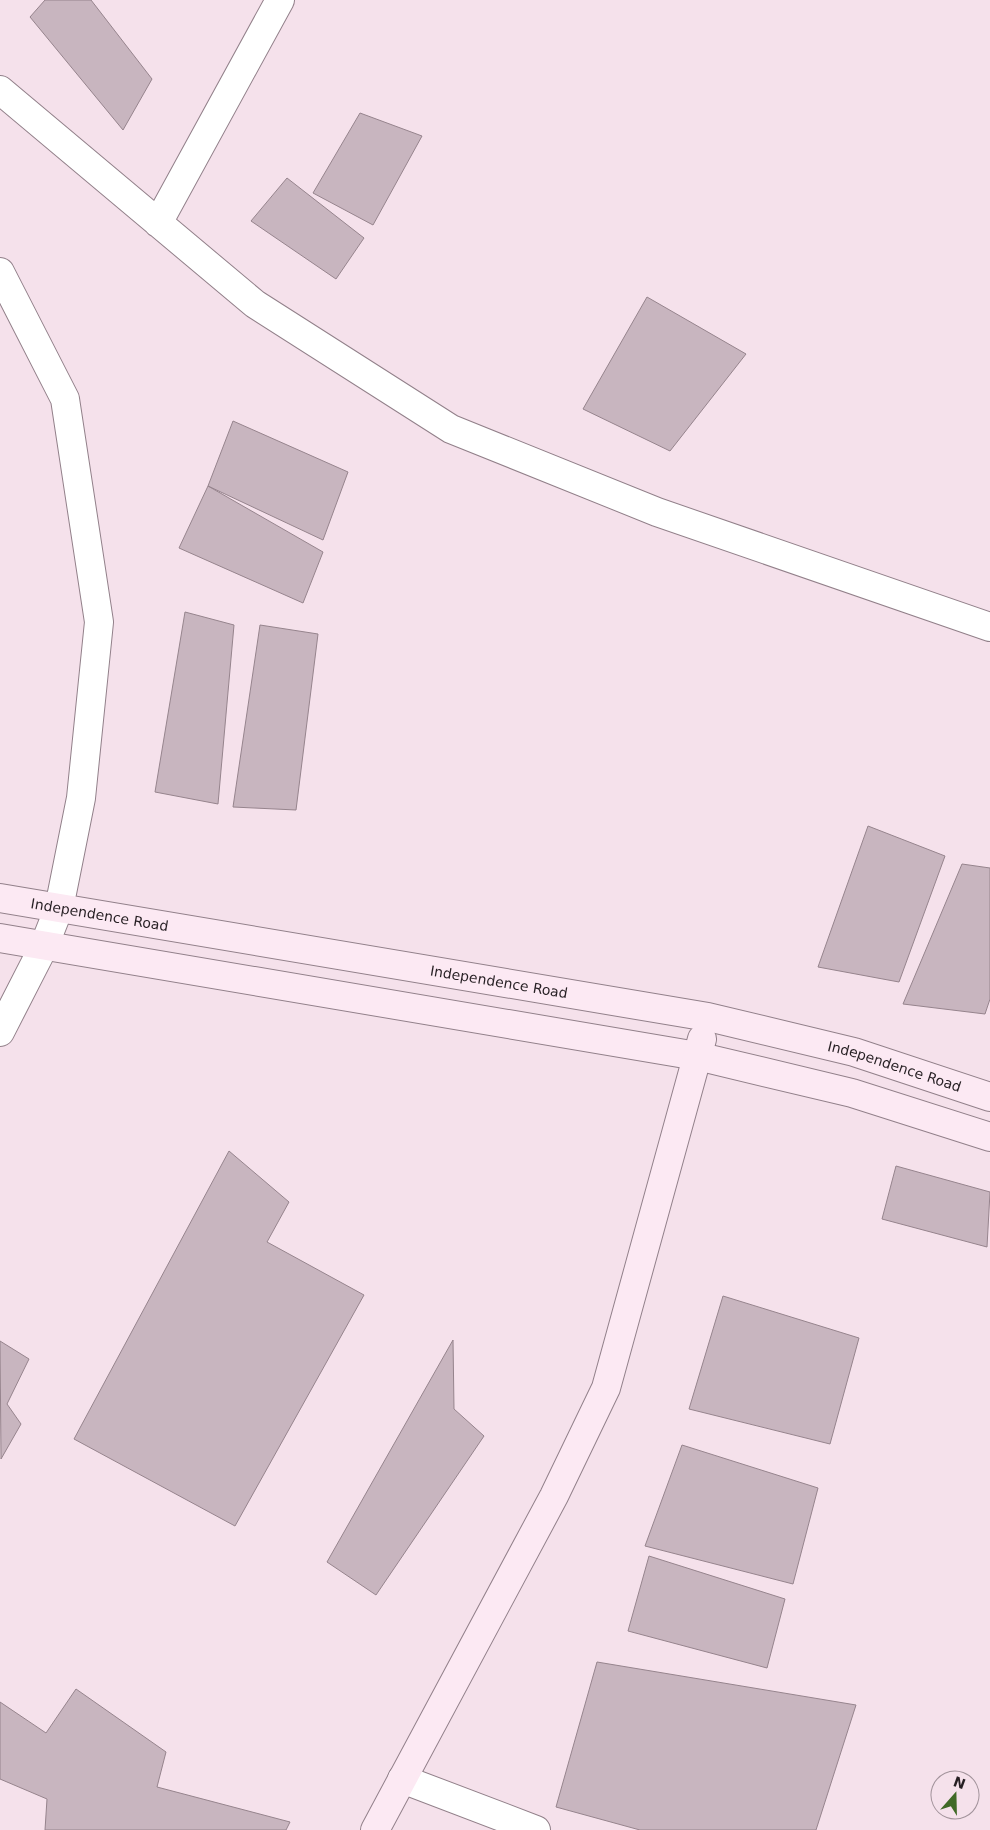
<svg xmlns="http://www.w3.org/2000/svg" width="990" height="1830" viewBox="0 0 990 1830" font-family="'DejaVu Sans',sans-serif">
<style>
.building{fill:#c8b5bf;stroke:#96848d}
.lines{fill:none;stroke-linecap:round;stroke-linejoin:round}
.street-casing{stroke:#92808a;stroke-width:30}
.secondary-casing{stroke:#92808a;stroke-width:30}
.street{stroke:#fff;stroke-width:28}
.secondary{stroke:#fce9f3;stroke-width:28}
.labels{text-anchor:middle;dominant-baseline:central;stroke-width:4.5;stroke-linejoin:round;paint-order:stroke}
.street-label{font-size:14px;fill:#261f23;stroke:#f5e1eb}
</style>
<rect width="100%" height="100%" fill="#f5e1eb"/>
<path class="building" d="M45,0h46l61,79 -29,51 -93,-113z
M360,113l62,23 -49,89 -60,-32z
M287,178l77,60 -28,41 -85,-58z
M647,297l99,57 -76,97 -87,-42z
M233,421l115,51 -25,68 -115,-54z
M208,486l115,66 -20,51 -124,-55z
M185,612l49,13 -16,179 -63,-12z
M260,625l58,9 -22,176 -63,-3z
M868,826l77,30 -46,126 -81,-15z
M962,864l28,4v131l-5,15 -82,-10z
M229,1151l60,51 -22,40 97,53 -129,231 -161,-87z
M896,1166l94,26 -3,55 -105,-28z
M723,1296l136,42 -29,106 -141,-35z
M453,1340l1,69 30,27 -108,159 -49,-33z
M0,1341l29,18 -22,45 14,20 -20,35z
M682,1445l136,43 -25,96 -148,-38z
M649,1556l136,43 -18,69 -139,-37z
M597,1662l259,43 -40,125h-176l-84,-23z
M76,1689l90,63 -9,35 133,35 -4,8h-241l2,-31 -47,-20v-77l46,31z"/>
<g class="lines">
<g class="street-casing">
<path id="street" d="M0,90l255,214 196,125 206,83 333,115
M158,223l122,-223
M0,272l65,127 34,223 -18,176 -22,110 -15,38 -44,86
M402,1779l134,51"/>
</g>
<g class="secondary-casing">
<g id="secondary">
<path id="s1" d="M0,898l708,119 146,35 136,45"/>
<path d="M0,938l697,118 155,37 138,44"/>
<path d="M375,1830l179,-334 52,-108 96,-349"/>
</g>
</g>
<use href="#street" class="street"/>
<use href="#secondary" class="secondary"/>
</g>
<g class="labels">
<g class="street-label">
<text stroke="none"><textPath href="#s1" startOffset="101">Independence Road</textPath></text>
<text stroke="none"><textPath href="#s1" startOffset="506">Independence Road</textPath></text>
<text stroke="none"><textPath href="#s1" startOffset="911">Independence Road</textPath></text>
</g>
</g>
<g transform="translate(955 1795) rotate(20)"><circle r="24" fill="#f5e1eb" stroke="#a2939b"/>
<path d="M0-4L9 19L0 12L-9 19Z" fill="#406a27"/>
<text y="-8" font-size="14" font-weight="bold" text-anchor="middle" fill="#261f23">N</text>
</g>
</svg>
